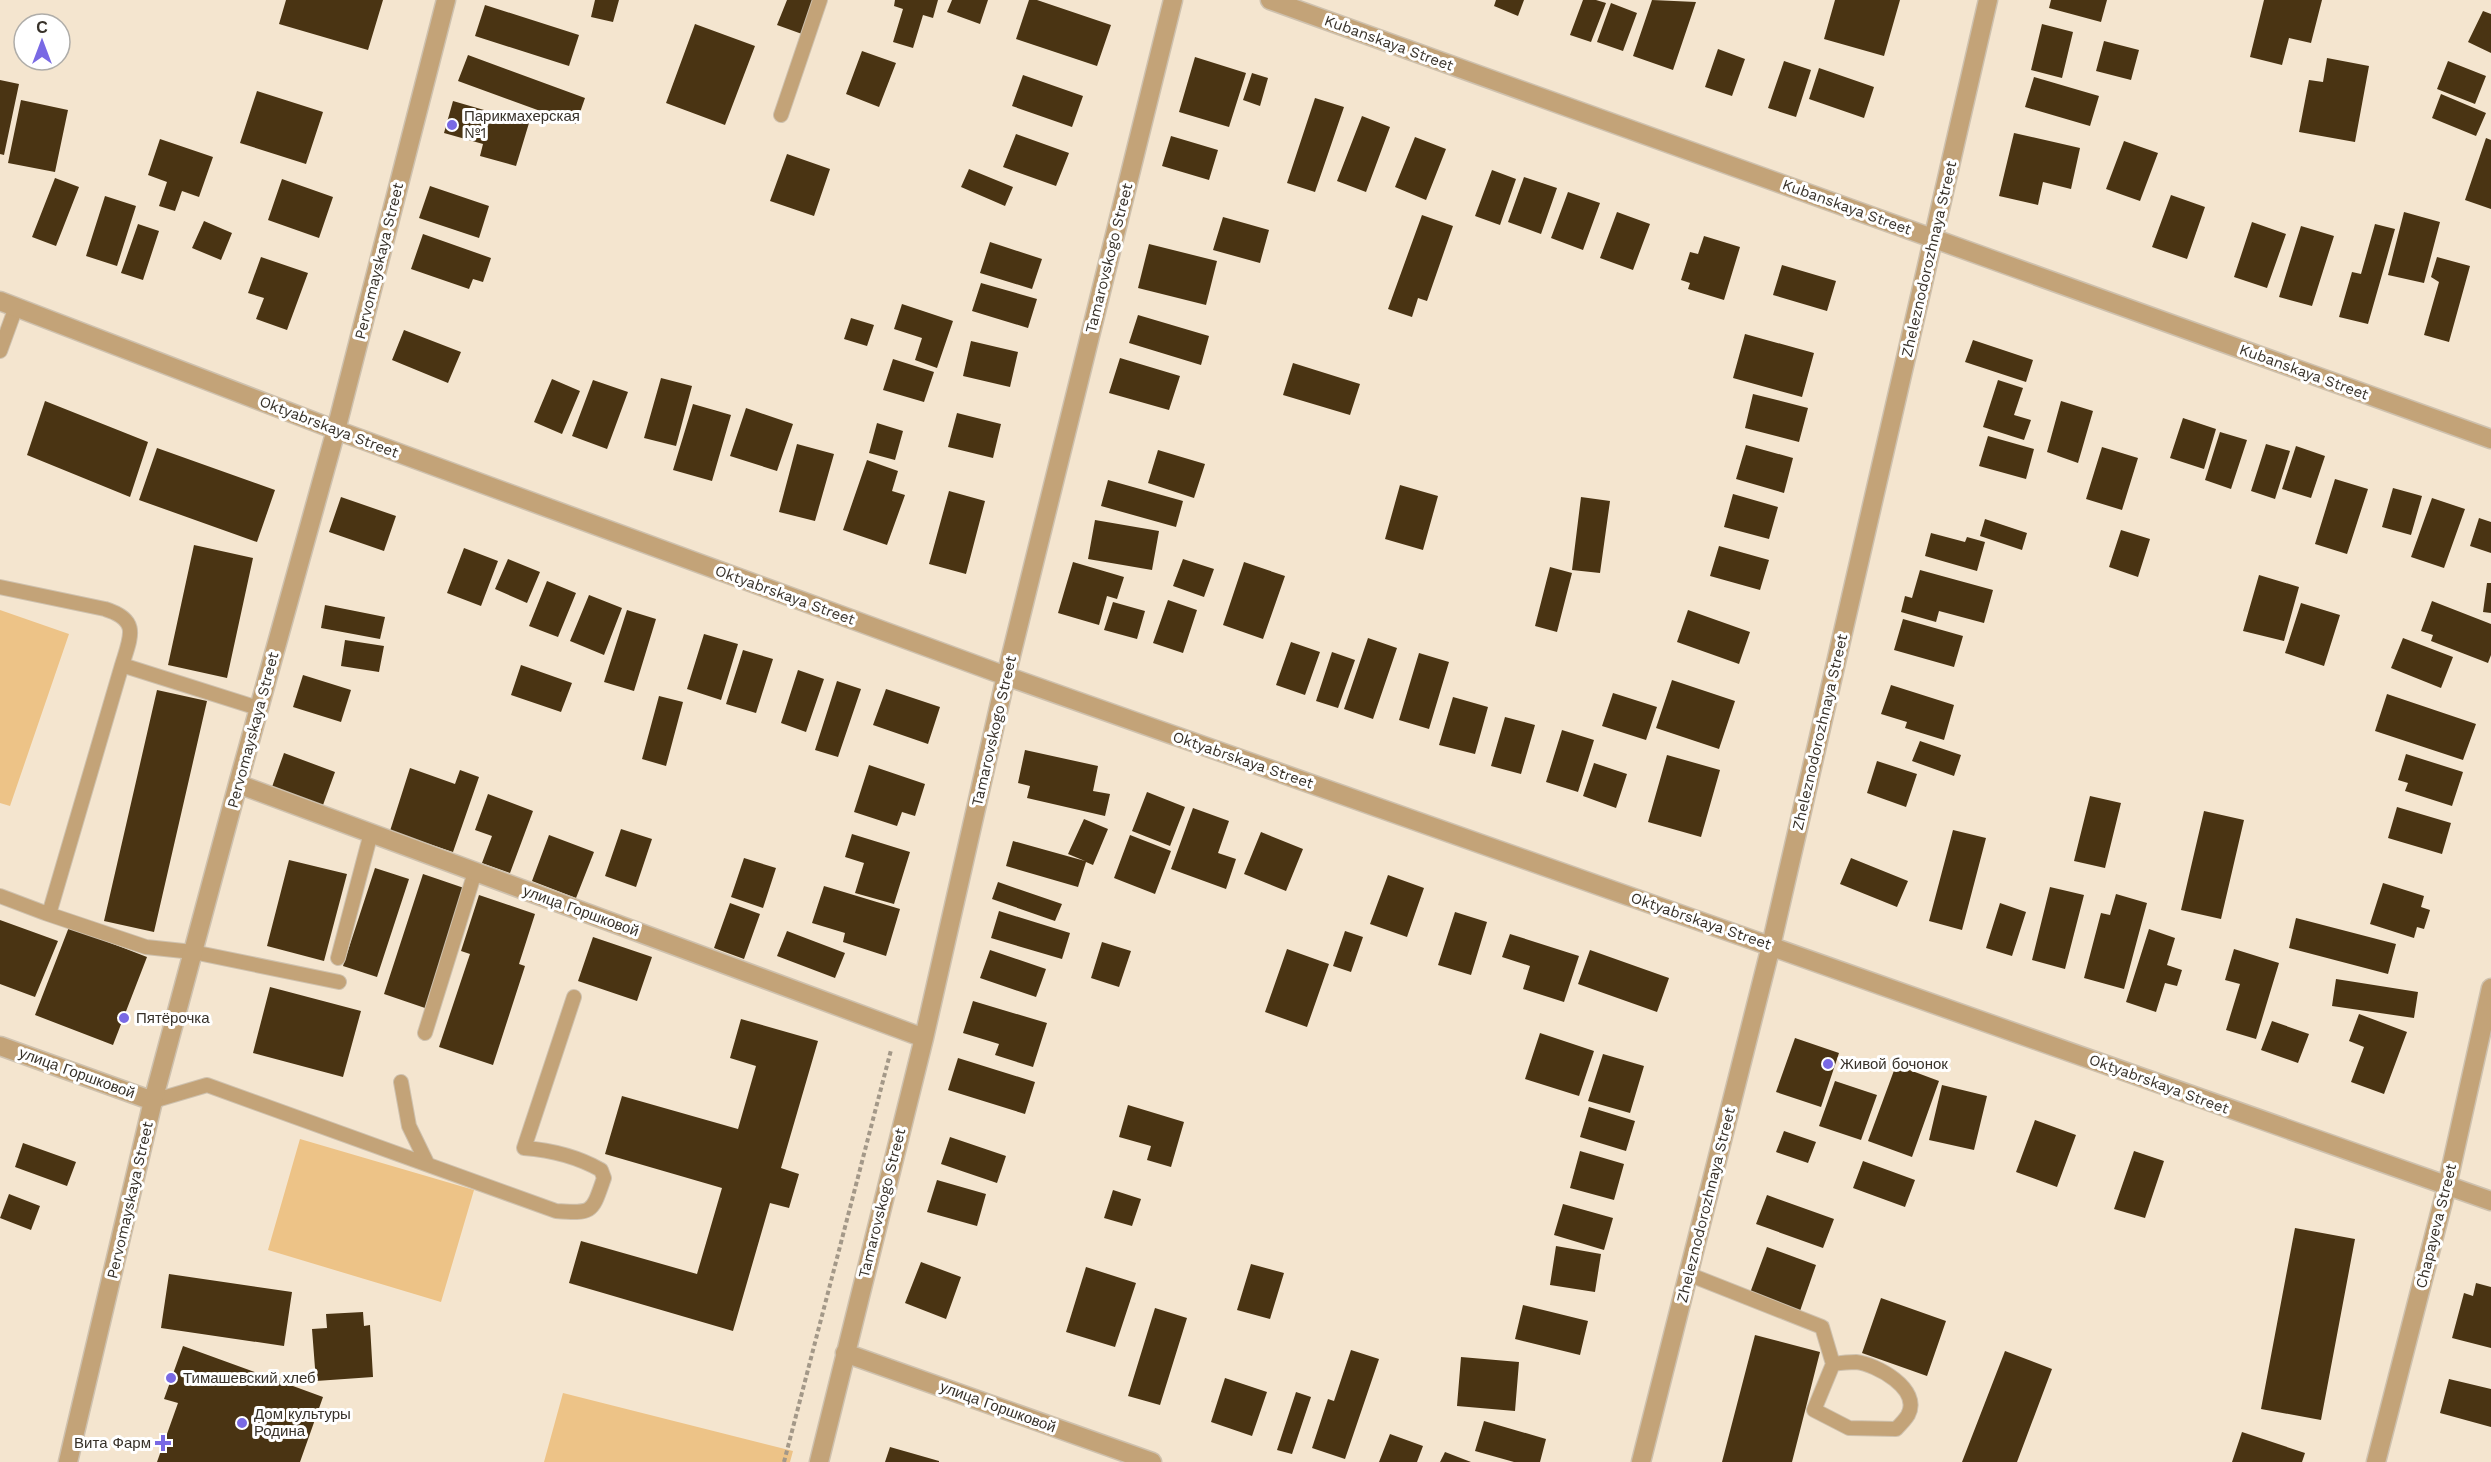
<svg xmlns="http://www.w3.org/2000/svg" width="2491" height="1462" viewBox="0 0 2491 1462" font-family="'Work Sans',sans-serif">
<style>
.green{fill:#edc387}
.building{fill:#4a3413}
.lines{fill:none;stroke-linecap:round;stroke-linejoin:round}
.lane-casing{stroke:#cec1ae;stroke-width:16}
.street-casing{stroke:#cec1ae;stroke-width:21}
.path{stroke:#a39888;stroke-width:4;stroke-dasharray:4.5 3;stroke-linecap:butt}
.lane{stroke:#c3a378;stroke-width:14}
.street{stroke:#c3a378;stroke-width:18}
.poi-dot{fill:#7969e4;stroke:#fff;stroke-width:2}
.labels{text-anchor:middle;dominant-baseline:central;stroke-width:6;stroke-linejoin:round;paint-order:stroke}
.street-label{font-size:15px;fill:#373129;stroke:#fff}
.poi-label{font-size:15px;fill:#373129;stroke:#fff;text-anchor:start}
</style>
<rect width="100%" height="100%" fill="#f4e5cf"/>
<path class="green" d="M0,610l69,24 -59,172 -10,-3z
M300,1139l174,51 -33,112 -173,-52z
M563,1393l230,58 -3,11h-246z"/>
<path class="building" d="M286,0h97l-15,50 -89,-26z
M595,0h24l-6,22 -22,-5z
M787,0h28l-13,34 -25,-9z
M895,0h43l-5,18 -10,-3 -10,33 -20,-6 10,-33 -9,-3z
M952,0h36l-8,24 -33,-12z
M1029,0h8l74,25 -14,41 -81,-27z
M1496,0h28l-6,16 -24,-10z
M1583,0h13l10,3 -15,39 -21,-7z
M1652,0l44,2 -23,68 -40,-14z
M1835,0h65l-16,56 -60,-17z
M2051,0h56l-6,22 -52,-14z
M2264,0h58l-11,43 -22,-5 -7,27 -32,-8z
M1611,3l26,10 -14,38 -26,-9z
M485,5l94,30 -10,31 -94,-30z
M2483,11l8,3v39l-23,-11z
M695,24l60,22 -30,79 -59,-22z
M2042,24l31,8 -11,46 -31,-8z
M2104,41l35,9 -8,30 -35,-9z
M1718,49l27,10 -13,37 -27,-9z
M862,51l34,12 -17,44 -33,-13z
M468,55l117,43 -9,26 -118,-43z
M1195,57l51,16 -17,54 -50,-15z
M2327,58l42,8 -14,76 -56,-10 10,-52 14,2z
M1784,61l27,9 -15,47 -28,-9z
M2448,61l38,15 -11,28 -38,-15z
M1819,68l55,19 -10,31 -55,-19z
M1252,73l16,5 -8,28 -17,-6z
M1023,75l60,21 -11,31 -60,-21z
M2034,77l65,19 -9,30 -65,-19z
M0,80l19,4 -15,71 -4,-1z
M257,91l66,21 -17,52 -66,-21z
M2441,94l45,19 -10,23 -44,-18z
M1315,98l29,9 -29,85 -28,-9z
M21,100l47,10 -13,62 -47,-9z
M453,101l76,22 -13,43 -36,-10 3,-12 -39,-11z
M1362,116l28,11 -24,65 -29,-11z
M2014,133l66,15 -9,41 -28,-7 -5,23 -39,-9z
M1016,134l53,19 -13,33 -53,-19z
M1171,136l47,14 -9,30 -47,-14z
M1415,137l31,12 -20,51 -31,-13z
M2486,138l5,2v69l-26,-9z
M160,139l53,18 -14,40 -17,-6 -7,20 -16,-5 8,-24 -19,-7z
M2124,141l34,12 -18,48 -34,-12z
M787,154l43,15 -16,47 -44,-15z
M969,169l44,18 -8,19 -44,-19z
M1492,170l24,9 -16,46 -25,-9z
M1524,177l33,11 -16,46 -33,-12z
M55,178l24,9 -23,59 -24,-9z
M282,179l51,18 -14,41 -51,-18z
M430,186l59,20 -10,32 -60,-20z
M1568,192l32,11 -17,47 -32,-12z
M2171,195l34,12 -18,52 -35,-12z
M105,196l31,10 -19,60 -31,-10z
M1617,212l33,12 -17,46 -33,-12z
M2404,212l36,10 -16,61 -36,-8z
M1422,215l31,11 -26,75 -9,-3 -6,19 -24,-8z
M1223,217l46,13 -9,33 -47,-13z
M204,221l28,12 -11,27 -29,-12z
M2252,222l34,12 -19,54 -33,-11z
M138,224l21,7 -16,49 -22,-7z
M2375,224l20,5 -27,95 -29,-7 13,-45 9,2z
M2301,226l33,10 -22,70 -33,-9z
M423,234l68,24 -8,24 -10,-3 -4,10 -58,-20z
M1704,236l36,11 -16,53 -36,-11 2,-6 -9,-3 9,-28 8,2z
M990,242l52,17 -10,30 -52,-16z
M1149,244l68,17 -11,44 -68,-17z
M261,257l47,16 -21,57 -31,-11 8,-21 -16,-5z
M2437,257l33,9 -21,76 -25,-7 15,-53 -8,-5z
M1782,265l54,16 -9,30 -54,-16z
M981,283l56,16 -9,29 -56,-17z
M902,304l51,17 -16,47 -22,-8 7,-22 -28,-9z
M1138,315l71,21 -8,29 -72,-22z
M851,318l23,7 -7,21 -23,-7z
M404,330l57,22 -13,31 -56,-23z
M1745,334l69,19 -12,44 -69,-19z
M1973,340l60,20 -7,22 -61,-20z
M971,341l47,11 -8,35 -47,-11z
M1120,358l60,18 -11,34 -60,-17z
M893,359l41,13 -10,30 -41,-12z
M1293,363l67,21 -10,31 -67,-20z
M661,378l31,8 -16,60 -32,-8z
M552,379l28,12 -18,43 -28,-12z
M593,380l35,12 -21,57 -35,-13z
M1998,380l25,8 -9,27 17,5 -7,20 -41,-13z
M1753,394l55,14 -9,34 -54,-14z
M45,401l103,41 -18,55 -103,-42z
M2061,401l32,10 -15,52 -31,-11z
M693,404l38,11 -19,66 -39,-11z
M746,408l47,16 -16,47 -47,-15z
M957,413l44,11 -8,34 -45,-11z
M2183,418l33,11 -12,40 -34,-11z
M877,423l26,8 -8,29 -26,-7z
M2220,432l27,8 -16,49 -26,-9z
M1988,436l46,13 -8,30 -47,-13z
M797,444l37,10 -19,67 -36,-9z
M2266,444l24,7 -15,48 -24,-8z
M1746,445l47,13 -9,35 -48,-14z
M2296,446l29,10 -14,42 -29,-9z
M2102,447l36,11 -16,52 -36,-11z
M157,448l118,42 -18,52 -118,-42z
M1158,450l47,14 -11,34 -46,-15z
M867,460l31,11 -6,20 13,4 -18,50 -44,-15z
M2335,479l33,10 -21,65 -32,-10z
M1108,480l75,21 -7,26 -75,-21z
M1400,485l38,11 -15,54 -38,-11z
M2393,488l29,8 -11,39 -29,-8z
M949,491l36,10 -19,73 -37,-10z
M1733,494l45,13 -9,32 -45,-12z
M341,497l55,19 -12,35 -55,-19z
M1581,497l29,4 -10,72 -28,-3z
M2432,498l33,11 -21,59 -33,-11z
M2479,518l12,4v31l-21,-7z
M1985,519l42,14 -5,17 -42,-14z
M1095,520l64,11 -7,39 -64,-11z
M2121,530l29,9 -12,38 -29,-10z
M1931,533l34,9 2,-5 18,5 -8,29 -52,-15z
M194,545l59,13 -26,120 -59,-13z
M1719,546l50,14 -9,30 -50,-14z
M464,548l34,13 -17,45 -34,-13z
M508,559l32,13 -13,31 -32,-14z
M1183,559l31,10 -10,28 -31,-11z
M1073,562l51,15 -7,22 -10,-3 -8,29 -41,-12z
M1244,562l41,14 -22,63 -40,-14z
M1550,567l22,6 -15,59 -22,-6z
M1920,570l73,20 -9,33 -45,-12 -3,11 -35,-10 4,-16 7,2z
M2259,575l40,12 -15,54 -41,-10z
M547,581l29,12 -18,44 -29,-11z
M2487,583h4v30l-8,-1z
M589,595l33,13 -18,47 -34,-14z
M1168,600l29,10 -14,43 -30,-10z
M2432,601l59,23v31l-3,8 -57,-22 2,-6 -12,-4z
M1113,602l32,9 -8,28 -33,-9z
M2301,603l39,12 -16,51 -39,-13z
M325,605l60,12 -5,22 -59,-11z
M627,610l29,9 -22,72 -30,-9z
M1688,610l62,22 -11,32 -62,-22z
M1903,619l60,17 -9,31 -60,-17z
M704,634l34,10 -17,56 -34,-11z
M1368,638l29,10 -24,71 -29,-10z
M2403,638l50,19 -12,31 -50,-20z
M345,640l39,6 -5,26 -38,-6z
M1291,642l29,10 -15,43 -29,-10z
M743,650l30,9 -17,54 -30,-9z
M1332,652l23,8 -17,48 -22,-7z
M1419,653l30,9 -20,67 -30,-9z
M521,665l51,18 -11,29 -50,-17z
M798,670l26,9 -18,53 -25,-9z
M303,675l48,15 -10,32 -48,-15z
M1672,680l63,21 -16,48 -63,-21z
M837,681l24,8 -23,68 -23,-7z
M1891,685l63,20 -10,35 -39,-12 2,-6 -26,-8z
M886,689l54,18 -12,37 -55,-19z
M157,690l50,11 -53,231 -50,-11z
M1613,693l44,14 -11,33 -44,-14z
M2387,694l89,30 -13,36 -88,-29z
M659,696l24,6 -17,64 -24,-7z
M1453,697l35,10 -13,47 -36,-9z
M1505,717l30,8 -14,49 -30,-8z
M1562,730l32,10 -16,52 -32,-10z
M1920,741l41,14 -7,21 -42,-15z
M1025,750l73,16 -5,25 17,3 -5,22 -78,-18 3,-12 -12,-3z
M284,753l51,19 -12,33 -51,-18z
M2406,754l57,18 -11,34 -47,-15 3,-8 -10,-3z
M1667,755l53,15 -19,67 -53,-15z
M1877,761l40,13 -11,33 -39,-14z
M1594,763l33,11 -11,34 -33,-12z
M869,765l56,19 -10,32 -13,-4 -5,14 -43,-14z
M410,768l45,16 5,-14 19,7 -26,75 -63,-21z
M1147,792l38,15 -15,39 -38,-15z
M488,794l45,17 -23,62 -28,-10 10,-27 -17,-6z
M2090,796l31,7 -16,65 -31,-7z
M2397,807l54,16 -9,31 -54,-16z
M1193,808l36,13 -11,32 18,6 -10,30 -55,-20z
M2204,811l40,9 -23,99 -40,-9z
M1084,819l24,10 -15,36 -7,-3 -8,25 -72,-21 7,-25 72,20 -17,-7z
M621,829l31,10 -16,48 -31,-11z
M1953,830l33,8 -24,92 -33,-9z
M1261,832l42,17 -17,42 -42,-17z
M852,834l58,18 -16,52 -39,-11 9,-30 -19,-6z
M549,835l45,17 -18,46 -44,-17z
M1130,835l41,16 -16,43 -41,-16z
M744,858l32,10 -13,40 -32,-11z
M1851,858l57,23 -11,26 -57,-23z
M289,860l58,14 -23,87 -57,-15z
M375,868l34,11 -32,98 -34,-11z
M423,874l41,14 -39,120 -41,-14z
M1388,875l36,13 -17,49 -37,-13z
M998,882l64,22 -7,17 -63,-22z
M2383,883l41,13 -3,11 9,3 -6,19 -7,-2 -3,11 -44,-14z
M824,886l76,23 -14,47 -43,-14 2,-9 -33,-10z
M2050,887l34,8 -19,74 -33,-9z
M2116,894l31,9 -23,86 -40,-11 17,-65 9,2z
M479,895l56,19 -16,50 6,2 -32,99 -54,-18 31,-93 -9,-3z
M730,903l30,11 -16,45 -30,-11z
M2000,903l26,9 -14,44 -26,-8z
M999,911l71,22 -8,26 -71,-21z
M1455,912l32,10 -16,53 -33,-10z
M2296,918l100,26 -8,30 -99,-26z
M0,920l58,21 -23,56 -35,-13z
M69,927l78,30 -34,88 -78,-30z
M2149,929l26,9 -8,27 15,5 -5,16 -12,-3 -9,29 -30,-10z
M787,931l58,22 -10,25 -58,-22z
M1345,931l18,6 -12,35 -18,-6z
M1510,934l69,22 -15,46 -41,-13 7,-23 -28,-9z
M593,937l59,20 -15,44 -59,-20z
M1102,942l29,9 -12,36 -28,-9z
M1287,949l42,15 -22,63 -42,-15z
M2234,949l45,14 -23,76 -30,-9 14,-46 -15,-4z
M990,950l56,19 -10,28 -56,-19z
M1590,950l79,28 -12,34 -79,-28z
M2336,979l82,13 -4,26 -82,-12z
M270,987l91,24 -18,66 -90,-24z
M973,1001l74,22 -14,44 -38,-12 4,-11 -36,-11z
M2359,1014l48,18 -23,62 -33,-12 13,-35 -15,-6z
M741,1019l77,22 -37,127 18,6 -10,34 -19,-5 -37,128 -164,-48 12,-42 116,33 25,-86 -117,-34 17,-58 116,33 18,-63 -26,-8z
M2272,1021l37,13 -11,29 -37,-13z
M1540,1033l54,18 -15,45 -54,-17z
M1795,1038l44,15 -18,54 -45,-15z
M1603,1054l41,12 -14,47 -42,-12z
M958,1058l77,24 -10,32 -77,-24z
M1896,1065l43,16 -27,76 -44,-16z
M1835,1081l42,14 -16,45 -42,-14z
M1942,1085l45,11 -13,54 -45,-10z
M1128,1105l56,17 -13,45 -24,-7 4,-14 -32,-9z
M1589,1107l46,14 -9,30 -46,-14z
M2035,1120l41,15 -19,52 -41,-15z
M1784,1131l32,11 -8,21 -32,-11z
M950,1137l56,19 -9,27 -56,-19z
M23,1143l53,19 -9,24 -52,-19z
M1580,1151l44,13 -10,36 -44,-12z
M2134,1151l30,10 -19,57 -31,-9z
M1863,1161l52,19 -10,27 -52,-19z
M937,1180l49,14 -9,32 -50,-14z
M1113,1190l28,9 -9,27 -28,-8z
M9,1194l31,12 -9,24 -31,-12z
M1767,1195l67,24 -11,29 -67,-24z
M1563,1204l50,14 -9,32 -50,-15z
M2295,1228l60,11 -34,181 -60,-11z
M1556,1246l45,8 -6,38 -45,-7z
M1767,1247l49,18 -16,46 -50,-18z
M921,1262l40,15 -15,42 -41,-16z
M1251,1264l33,9 -14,46 -33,-9z
M1086,1267l50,16 -21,64 -49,-15z
M169,1274l123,18 -8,54 -123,-18z
M2476,1283l15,4v61l-39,-10 12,-45 9,3z
M1881,1298l65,23 -19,55 -65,-23z
M1523,1305l65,16 -8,34 -65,-16z
M1155,1308l32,10 -27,87 -32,-9z
M363,1312l1,14 6,-1 3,52 -57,4 -4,-52 15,-1 -1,-14z
M1755,1335l65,17 -28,110h-70z
M183,1346l140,51 -23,65h-143l21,-59 -14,-4z
M1351,1350l28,9 -34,100 -33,-11 16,-49 6,2z
M2005,1351l47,18 -35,93h-55z
M1461,1357l58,5 -4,49 -58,-5z
M1225,1378l42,14 -15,44 -41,-14z
M2449,1379l42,10v38l-51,-14z
M1296,1392l15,5 -19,57 -15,-4z
M1484,1421l62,18 -6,23h-26l-39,-11z
M2242,1432l63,21 -3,9h-70z
M1390,1434l33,12 -6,16h-38z
M890,1447l49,14v1h-54z
M1445,1452l26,10h-31z"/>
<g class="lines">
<g class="lane-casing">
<path id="lane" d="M781,115l39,-115
M0,351l16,-44
M0,587l105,22c35,11 26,27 17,56
M0,896l45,17 101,34 47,5 146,30
M49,914l73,-249 136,43
M338,958l33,-125
M425,1033l50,-161
M401,1082l8,44 18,37
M153,1101l54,-16 349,126c38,3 36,1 48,-33l-3,-8c-23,-13 -51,-20 -77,-22l50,-151
M1688,1274l134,53 11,37 -19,46 35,18 47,1c4,-4 9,-9 12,-14 14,-26 -32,-51 -52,-53 -8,0 -16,1 -23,2"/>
</g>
<g class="street-casing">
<path id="street" d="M1270,0l1221,439
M0,301l336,129 670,246 1485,525
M238,784l686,254
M0,1046l153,55
M845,1353l307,109
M68,1462l85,-361 85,-317 98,-354 110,-430
M819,1462l105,-424 82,-362 167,-676
M1641,1462l130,-516 217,-946
M2376,1462l71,-276 44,-198"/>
</g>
<path class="path" d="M784,1462l107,-412"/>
<use href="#lane" class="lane"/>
<use href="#street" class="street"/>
</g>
<g class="poi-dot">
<circle cx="452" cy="125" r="6"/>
<circle cx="124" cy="1018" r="6"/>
<circle cx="1828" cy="1064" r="6"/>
<circle cx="171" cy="1378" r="6"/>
<circle cx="242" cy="1423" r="6"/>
<path d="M160 1434h6v6h6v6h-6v6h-6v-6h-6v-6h6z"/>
</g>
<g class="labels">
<g class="street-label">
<text transform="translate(1389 43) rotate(20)">Kubanskaya Street</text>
<text transform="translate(1847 207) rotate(20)">Kubanskaya Street</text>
<text transform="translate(1109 258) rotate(-76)">Tamarovskogo Street</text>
<text transform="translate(1929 259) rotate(-77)">Zheleznodorozhnaya Street</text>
<text transform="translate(379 261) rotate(-76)">Pervomayskaya Street</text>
<text transform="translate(2304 372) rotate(20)">Kubanskaya Street</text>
<text transform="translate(329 427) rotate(21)">Oktyabrskaya Street</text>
<text transform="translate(785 595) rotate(20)">Oktyabrskaya Street</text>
<text transform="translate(253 730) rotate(-75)">Pervomayskaya Street</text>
<text transform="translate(994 731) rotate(-77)">Tamarovskogo Street</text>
<text transform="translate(1820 732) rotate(-77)">Zheleznodorozhnaya Street</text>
<text transform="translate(1243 760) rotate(19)">Oktyabrskaya Street</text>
<text transform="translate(581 911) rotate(20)">улица Горшковой</text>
<text transform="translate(1701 921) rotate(19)">Oktyabrskaya Street</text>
<text transform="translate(77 1073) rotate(20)">улица Горшковой</text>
<text transform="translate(2159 1084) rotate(20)">Oktyabrskaya Street</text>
<text transform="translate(130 1200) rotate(-77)">Pervomayskaya Street</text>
<text transform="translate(882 1203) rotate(-76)">Tamarovskogo Street</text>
<text transform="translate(1706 1205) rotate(-76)">Zheleznodorozhnaya Street</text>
<text transform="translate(2436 1226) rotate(-76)">Chapayeva Street</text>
<text transform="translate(998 1407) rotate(20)">улица Горшковой</text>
</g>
<g class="poi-label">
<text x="464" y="116">Парикмахерская<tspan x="464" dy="17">№1</tspan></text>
<text x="136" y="1018">Пятёрочка</text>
<text x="1840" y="1064">Живой бочонок</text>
<text x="183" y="1378">Тимашевский хлеб</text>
<text x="254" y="1414">Дом культуры<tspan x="254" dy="17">Родина</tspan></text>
<text x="151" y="1443" text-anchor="end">Вита Фарм</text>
</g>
</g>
<g transform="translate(42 42)"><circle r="28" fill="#ffffff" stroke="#afada9" stroke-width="1.5"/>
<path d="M0-4.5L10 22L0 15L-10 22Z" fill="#7969e4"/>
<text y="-9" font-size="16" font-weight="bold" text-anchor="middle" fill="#373129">С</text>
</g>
</svg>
